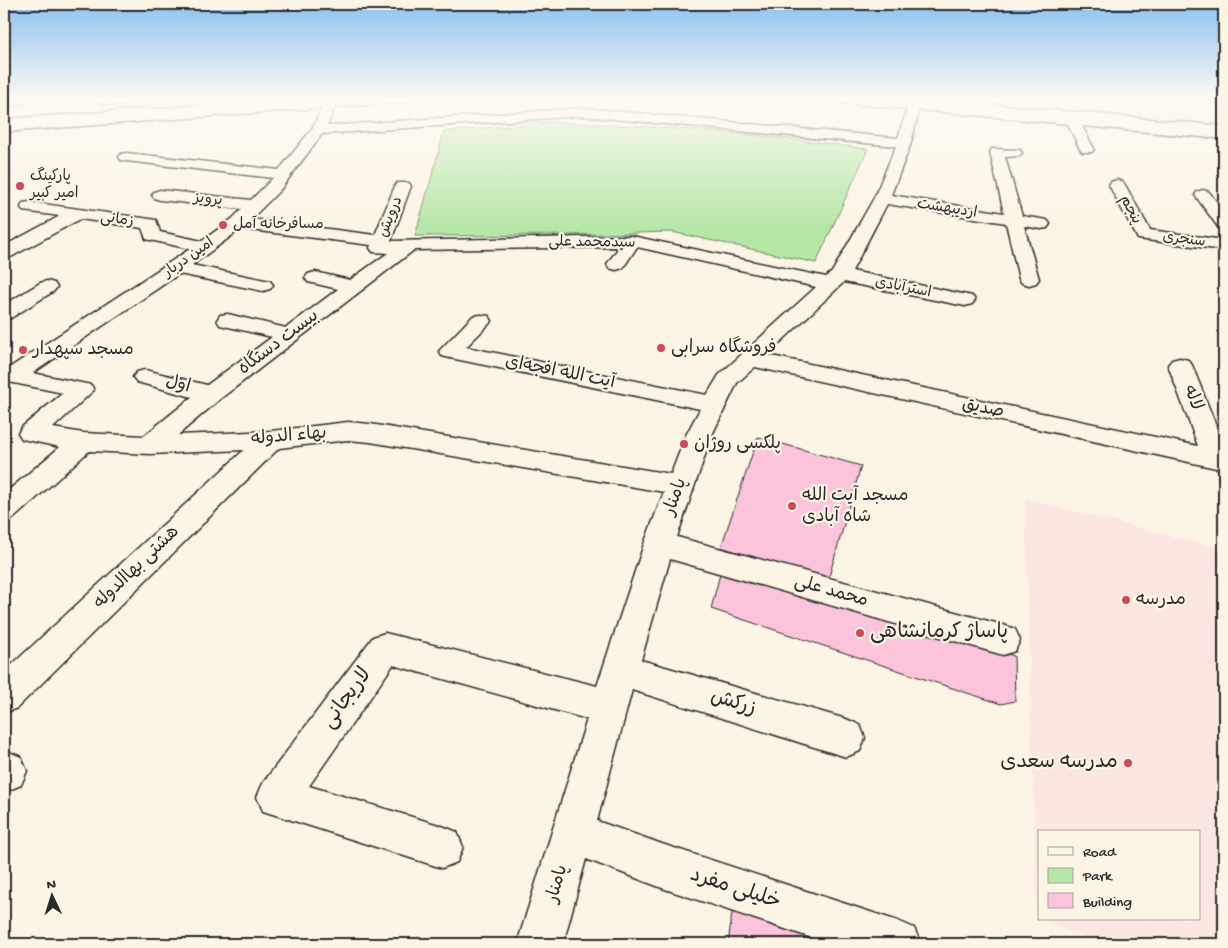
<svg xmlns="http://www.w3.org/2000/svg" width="1228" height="948" viewBox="0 0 1228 948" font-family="'Gochi Hand','Playpen Sans Arabic',sans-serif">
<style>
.built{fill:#fce6e2}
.green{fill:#b5e7a7;stroke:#708969}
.building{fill:#fcc4db;stroke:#2b2b2b}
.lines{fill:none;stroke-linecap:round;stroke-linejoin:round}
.minor-casing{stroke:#2b2b2b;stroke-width:3}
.major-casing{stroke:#2b2b2b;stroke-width:3}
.minor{fill:#fcf5e5;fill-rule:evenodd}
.major{fill:#fcf5e5;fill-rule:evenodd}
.poi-dot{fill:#d1495b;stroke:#fcf5e5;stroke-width:2}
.labels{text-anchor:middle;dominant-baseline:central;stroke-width:4.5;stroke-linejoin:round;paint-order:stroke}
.far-poi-label{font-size:15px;fill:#2b2b2b;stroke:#fcf5e5;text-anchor:start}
.far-street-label{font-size:15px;fill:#2b2b2b;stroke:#fcf5e5}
.street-label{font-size:18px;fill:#2b2b2b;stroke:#fcf5e5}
.poi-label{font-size:18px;fill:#2b2b2b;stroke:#fcf5e5;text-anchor:start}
.near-poi-label{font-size:21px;fill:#2b2b2b;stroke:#fcf5e5;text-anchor:start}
.near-street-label{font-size:21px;fill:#2b2b2b;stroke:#fcf5e5}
</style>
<rect width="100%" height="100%" fill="#fcf5e5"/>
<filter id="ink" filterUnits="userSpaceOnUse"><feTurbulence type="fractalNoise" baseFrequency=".02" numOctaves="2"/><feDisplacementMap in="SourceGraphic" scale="10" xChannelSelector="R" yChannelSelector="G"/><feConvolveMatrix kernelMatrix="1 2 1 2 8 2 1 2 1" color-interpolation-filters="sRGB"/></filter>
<g filter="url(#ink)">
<path class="built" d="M1123,98h73l28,17v2l-22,6 -84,-8z
M1025,499l194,49 5,18v378h-122l-62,-25h159v-87h-160v87l-2,-1z"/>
<path class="green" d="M550,122c107,4 213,12 318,27l-52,114 -144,-31 -105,3 -152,1 29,-104z"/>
<path class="building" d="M146,98h77l-85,7 -6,-1z
M758,437l103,29 -33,114 -107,-33z
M722,566l292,90 1,45 -14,3 -290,-95z
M733,905l111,30v9h-116z"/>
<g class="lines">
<g class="minor-casing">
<path id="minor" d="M91,98l38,1 2,3c-7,7 -34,2 -40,-4z
M324,98h10l1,2 32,-2h51l-6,4 -77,5 -8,19 255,-18 316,30 9,-29 -79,-7 -6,-4h42l360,33v8l-142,-13 12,23 -2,3h-10l-2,-3 -12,-25 -149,-14 -8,33 -20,52 113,18 -14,-61 2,-3 28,1 2,3 -2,3 -15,1 17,59 25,4 3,4 -3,4 -6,1 -17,-3 15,53 -3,4 -7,2 -7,-2 -3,-4 -13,-56 -119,-19 -35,67 120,25 3,4 -3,4 -7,2 -121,-24 -77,73 431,91 -30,-81 4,-5 8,-2 8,2 4,5 32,81v20l-8,2 -461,-101 -18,16 -25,52 -35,102 326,88 12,4 5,11 -5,11 -12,4 -333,-96 -29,101 205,59 14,6 5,13 -5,13 -14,6 -214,-67 -35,131 65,23 236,77 16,7 7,16h-91l-168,-56 -76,-29 -23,85h-46l70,-225 -194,-54 -84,121 133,40 15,6 6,15 -6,15 -15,6 -179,-57 -6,-14 6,-14 110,-146 12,-4 212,53 47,-142 20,-52 -294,-50 -22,-2 -69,8 -262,260 -13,5v-41l240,-222 -94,4 -61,-3 -75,67 -10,3v-27l56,-47 -38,-8 -4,-6 4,-6 41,-34 -59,-12v-14l5,1 181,-119 -44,-10 -4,-11 -62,-9 -69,38 -7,1v-12l56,-30 -37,-5 -2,-4 2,-4 6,-1 121,17 6,1 4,12 42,9 30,-22 10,-10 -82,-9 -6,-2 -2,-3 2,-3 6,-2 91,10 22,-22 -147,-17 -5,-1 -2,-3 2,-3 5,-1 153,17 33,-41 10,-21 -318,24v-8l319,-23zM582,116l314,30 -22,52 -42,74 -6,5 -194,-41 -241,5 20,-55 -2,-3h-12l-2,3 -20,49 -124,-16 29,-29 42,-56zM241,229l130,16 -1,3 3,4 15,1 -38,27 -35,-8 -7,2 -3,4 3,4 30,7 -52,39 -58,-14 -8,1 -3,5 3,5 52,12 -65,48 -62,-15 -8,2 -4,5 4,5 55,15 -48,39 -61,-3 -30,-5 41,-38 -3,-5 -58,-12 146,-99 84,17 7,-2 3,-4 -3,-4 -78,-16zM619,247l-12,17 2,4 7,2 7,-2 14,-21 179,40 -97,88 -12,20 -241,-48 26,-26 -3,-5 -8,-1 -8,1 -34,35 3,5 8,2 250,51 -14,26 -15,39 -301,-50 -22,-2 -77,9 -93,4 42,-36 194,-149z
M1117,180l6,2 2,3 25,45 74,10v10l-86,-11 -29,-54 2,-3z
M1203,190l6,2 15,20v16l-6,-1 -23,-32 2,-3z
M47,281l7,2 3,4 -3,4 -43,27 -7,2v-15l36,-22z
M4,750l17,7 6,14 -6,14 -14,6 -3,-1z"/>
</g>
<g class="major-casing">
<path id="major" d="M15,98h18l-2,3 -27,8v-8z
M306,98h52l-6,4 -348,25v-8z
M887,98h41l296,28v8l-331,-32z
M1207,98l17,1v9z"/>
</g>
<use href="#minor" class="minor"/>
<use href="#major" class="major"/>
</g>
</g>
<linearGradient id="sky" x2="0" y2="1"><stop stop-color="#8bc1f1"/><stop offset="0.43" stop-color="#fefaf3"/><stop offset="1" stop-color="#fefaf3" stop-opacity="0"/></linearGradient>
<rect width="1228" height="230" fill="url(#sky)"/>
<g class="poi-dot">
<circle cx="20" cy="186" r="5"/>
<circle cx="223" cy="225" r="5"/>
<circle cx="661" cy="348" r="5"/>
<circle cx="23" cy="350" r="5"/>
<circle cx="684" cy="444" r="5"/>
<circle cx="792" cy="506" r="5"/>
<circle cx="1126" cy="600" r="5"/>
<circle cx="860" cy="633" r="5"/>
<circle cx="1128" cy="763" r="5"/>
</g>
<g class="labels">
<g class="far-poi-label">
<text x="30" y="177">پارکینگ<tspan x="30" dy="17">امیر کبیر</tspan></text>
<text x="233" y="225">مسافرخانه آمل</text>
</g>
<g class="far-street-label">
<text transform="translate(208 200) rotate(6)">پرویز</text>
<text transform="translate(947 209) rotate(9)">اردیبهشت</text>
<text transform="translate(1130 210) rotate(62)">پنجم</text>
<text transform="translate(391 217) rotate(-68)">درویش</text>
<text transform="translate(117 220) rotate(8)">زمانی</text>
<text transform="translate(1184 240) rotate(7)">سنجری</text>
<text transform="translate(592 243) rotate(1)">سیدمحمد علی</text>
<text transform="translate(189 258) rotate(-35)">امین دربار</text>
<text transform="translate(903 288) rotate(11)">استرآبادی</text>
</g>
<g class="street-label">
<text transform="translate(279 343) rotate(-37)">بیست دستگاه</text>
<text transform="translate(560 373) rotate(11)">آیت الله افجه‌ای</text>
<text transform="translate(178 385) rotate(15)">اول</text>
<text transform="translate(1192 398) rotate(69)">لاله</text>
<text transform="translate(983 409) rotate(12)">صدیق</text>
<text transform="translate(289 437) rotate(-5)">بهاء الدوله</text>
<text transform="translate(676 497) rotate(-70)">پامنار</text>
<text transform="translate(137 568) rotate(-44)">هشتی بهاالدوله</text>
<text transform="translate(831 592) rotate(16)">محمد علی</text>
<text transform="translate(558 884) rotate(-74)">پامنار</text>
</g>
<g class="poi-label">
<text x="671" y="348">فروشگاه سرابی</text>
<text x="33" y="350">مسجد سپهدار</text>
<text x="694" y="444">پلکسی روژان</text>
<text x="802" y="496">مسجد آیت الله<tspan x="802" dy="21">شاه آبادی</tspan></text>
<text x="1136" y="600">مدرسه</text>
</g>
<g class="near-poi-label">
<text x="870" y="633">پاساژ کرمانشاهی</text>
<text x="1118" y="763" text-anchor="end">مدرسه سعدی</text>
</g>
<g class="near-street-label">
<text transform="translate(348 699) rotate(-54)">لاریجانی</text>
<text transform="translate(733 704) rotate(17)">زرکش</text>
<text transform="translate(735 890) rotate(18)">خلیلی مفرد</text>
</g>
</g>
<rect width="1228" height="948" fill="none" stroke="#fcf5e5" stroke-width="20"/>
<rect x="10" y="10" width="1208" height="928" fill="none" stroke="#2b2b2b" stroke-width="2" filter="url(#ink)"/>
<rect x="1038" y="830" width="162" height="90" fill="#fcf5e5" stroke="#a8a49b"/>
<rect x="1048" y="847" width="25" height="8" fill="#fcf5e5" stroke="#a8a49b"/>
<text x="1083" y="856" font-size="15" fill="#2b2b2b">Road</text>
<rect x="1048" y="868" width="25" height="15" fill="#b5e7a7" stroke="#a8a49b"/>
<text x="1083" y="880" font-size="15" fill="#2b2b2b">Park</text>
<rect x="1048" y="893" width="25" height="15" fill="#fcc4db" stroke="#a8a49b"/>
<text x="1083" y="906" font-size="15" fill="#2b2b2b">Building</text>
<g transform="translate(52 896) rotate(356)" stroke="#fcf5e5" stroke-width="4" paint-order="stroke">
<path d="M0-4L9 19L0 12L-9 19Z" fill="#2b2b2b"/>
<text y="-8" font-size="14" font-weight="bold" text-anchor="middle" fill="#2b2b2b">N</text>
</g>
</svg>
